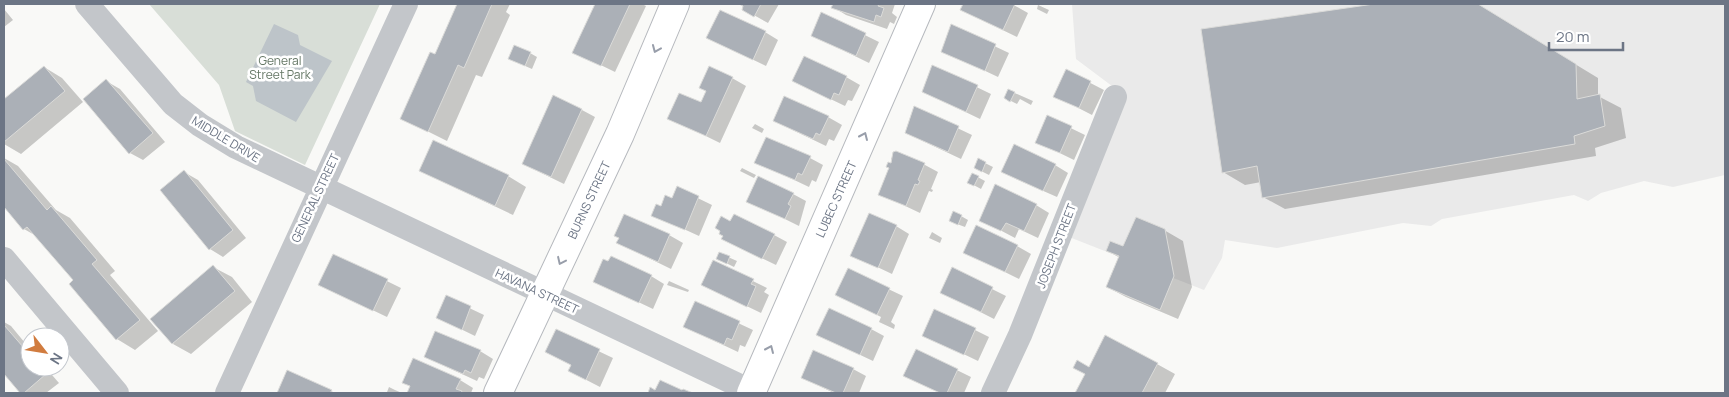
<svg xmlns="http://www.w3.org/2000/svg" width="1729" height="397" viewBox="0 0 1729 397" font-family="Manrope,sans-serif">
<style>
.built{fill:#eaeaea}
.green{fill:#d8ded7}
.water{fill:#bdc4c9}
.shadow{fill:#0003}
.building{fill:#abb0b7;stroke:#dbdbd9}
.lines{fill:none;stroke-linecap:round;stroke-linejoin:round}
.secondary-casing{stroke:#b6b9be;stroke-width:30}
.street{stroke:#c3c6ca;stroke-width:24}
.secondary{stroke:#fff;stroke-width:28}
.oneway{stroke:#989eaa}
.labels{text-anchor:middle;dominant-baseline:central;stroke-width:5;stroke-linejoin:round;paint-order:stroke}
.park-label{font-size:12px;fill:#667866;stroke:#fff}
.street-label{font-size:12px;fill:#6c7585;stroke:#fff}
</style>
<rect width="100%" height="100%" fill="#f9f9f7"/>
<path class="built" d="M1072,4h653v171l-52,12 -29,-6 -43,12 -13,8 -14,-6 -132,24 -11,7 -28,-3 -126,25 -52,-8 -3,18 -18,32 -140,-55 52,-146 -40,-30z"/>
<path class="green" d="M149,4h231l-75,161 -70,-34 -16,-46z"/>
<path class="water" d="M274,24l24,11 2,10 32,16 -36,61 -40,-21 -3,-15 -7,-4z"/>
<path class="shadow" d="M458,4h52l-4,8 4,3 -28,62 -6,-2 -29,66 -46,-23 35,-62z
M596,4h46l4,2 -31,66 -41,-20z
M741,4h38l-11,19 -25,-14 2,-3z
M834,4h61l-3,9 5,4 -3,7 -4,-2 -3,7 -41,-14 -13,-8z
M964,4h48l16,9 -11,24 -56,-27z
M1383,4h93l122,74v18l23,12 5,30 -31,10 1,8 -311,53 -22,-12 -2,-15 -16,3 -22,-13 -20,-142z
M1038,5l11,5 -2,4 -10,-5z
M4,9l9,11 -9,7z
M822,14l57,28 -10,21 -57,-28z
M952,26l57,27 -11,24 -55,-26z
M765,32l13,8 -12,26 -58,-28z
M530,53l7,4 -5,12 -16,-7z
M933,66l58,28 -11,25 -56,-27z
M44,67l18,11 21,24 -62,52 -17,-10v-43z
M1067,71l37,19 -12,25 -37,-19z
M846,77l14,8 -8,16 -4,-1 -3,6 -52,-25z
M732,78l14,8 -26,57 -51,-25 33,-14z
M106,81l14,8 45,53 -22,18 -13,-7z
M1008,90l25,11 -2,4 -11,-6 -3,5 -12,-6z
M915,108l57,27 -11,24 -55,-26z
M582,110l13,7 -31,67 -41,-20z
M828,117l14,8 -8,16 -5,-2 -3,7 -52,-25z
M1048,117l37,18 -11,25 -37,-18z
M755,124l9,5 -2,4 -10,-5z
M894,153l31,12 13,7 -7,17 2,1 -1,2 -3,-1 -9,22 -40,-19 13,-33 -2,-2z
M4,158l14,8 38,44 14,8 45,53 -5,4 48,56 -23,19 -18,-11 -47,-55 5,-4 -37,-43 -14,-8 -20,-24z
M810,158l13,7 -7,17 -4,-2 -3,7 -53,-25z
M979,160l14,7 -4,8 -14,-7z
M1055,165l13,8 -11,24 -41,-18z
M742,168l14,7 -2,3 -14,-7z
M420,171l88,5 18,11 -13,28z
M184,172l14,8 48,58 -23,19 -13,-8z
M972,174l13,7 -4,8 -13,-7z
M677,188l35,17 -13,31 -46,-21 20,-16z
M793,194l13,7 -7,25 -51,-25z
M1036,205l13,8 -11,25 -19,-9 -4,9 -34,-18z
M961,216l7,4 -3,7 -8,-3z
M731,222l43,13 13,7 -11,23 -40,-19z
M896,226l13,8 -17,40 -40,-19z
M1164,230l19,11 9,46 -14,32 -52,-22 -19,-10 13,-29 -12,-7 16,-3z
M932,232l10,6 -2,5 -11,-5z
M669,235l14,8 -12,26 -53,-26z
M1017,246l14,8 -12,25 -55,-27z
M719,253l18,8 -3,6 -10,-5z
M334,255l67,33 -14,29 -67,-32z
M714,262l53,26 -3,4 5,3 -8,18 -58,-28z
M213,267l19,10 20,25 -61,52 -18,-10z
M952,269l54,27 -12,23 -53,-27z
M848,270l55,26 -12,26 4,3 -1,4 -15,-7 2,-5 -44,-22z
M651,276l13,8 -11,25 -59,-28z
M669,281l20,9 -1,2 -21,-7z
M446,297l38,18 -9,21 -37,-18z
M695,303l58,27 -8,17 -5,-2 -2,7 -53,-25z
M935,310l54,27 -11,24 -54,-26z
M4,322l7,4 19,23v18h15l14,16 -13,10h-24l-18,-21z
M871,329l13,7 -11,25 -55,-26z
M556,331l57,27 -13,29 -31,-16 3,-6z
M916,350l55,27 -7,16h-24l-35,-18z
M480,351l13,8 -9,20 -5,-2 -2,4 -52,-24z
M1157,364l18,10 -10,19h-88l13,-25z
M853,369l13,7 -7,17h-25l-31,-15z
M288,372l43,19 4,2h-57z
M460,380l13,8 -2,5h-62l3,-6z
M389,387l6,3 7,3h-12l-3,-1z"/>
<path class="building" d="M457,4h35l-28,64 -6,-3 -30,67 -28,-13 30,-67 5,2z
M595,4h35l-29,62 -29,-13z
M739,4h22l-7,13 -12,-7 1,-4z
M833,4h46l-1,2 6,2 -3,9 -5,-2 -2,7 -43,-14z
M963,4h52l-12,26 -43,-20z
M1374,4h104l98,60 1,35 23,-5 5,32 -31,10 1,8 -313,54 -5,-32 -35,7 -21,-144z
M720,10l46,21 -13,29 -47,-22z
M821,12l45,21 -10,23 -45,-20z
M951,24l45,20 -11,27 -44,-19z
M514,45l17,7 -6,14 -17,-7z
M804,56l43,20 -8,19 -5,-2 -3,7 -39,-19z
M932,65l46,20 -12,27 -44,-20z
M44,66l21,25 -61,51v-43z
M709,66l24,11 -27,59 -39,-17 12,-26 22,9 5,-11 -7,-3z
M1066,69l25,12 -12,27 -26,-11z
M106,79l47,54 -24,21 -46,-55z
M1008,89l7,3 -5,10 -6,-4z
M553,95l29,14 -31,68 -29,-13z
M784,96l45,20 -9,19 -4,-2 -3,6 -40,-18z
M914,106l45,20 -11,26 -43,-19z
M1047,115l25,11 -12,27 -25,-10z
M766,137l45,19 -9,19 -4,-2 -3,7 -41,-17z
M433,140l76,35 -14,31 -76,-35z
M1014,144l42,20 -13,27 -42,-19z
M896,151l29,12 -7,17 2,1 -2,4 -3,-1 -9,22 -28,-11 10,-25 1,-2 -3,-1 2,-5 3,1 2,-11z
M978,158l8,4 -4,10 -8,-4z
M4,159l43,51 4,-4 46,54 -5,4 48,56 -24,20 -47,-56 4,-4 -46,-53 -4,3 -19,-23z
M184,170l49,60 -24,20 -49,-60z
M972,173l7,3 -5,10 -7,-3z
M758,176l36,17 -6,11 3,2 -6,13 -39,-17z
M995,184l42,20 -13,27 -18,-8 -5,8 -22,-10z
M677,186l22,10 -14,34 -34,-14 5,-12 5,2 4,-11 7,3z
M953,211l9,4 -4,10 -9,-4z
M869,213l28,12 -19,43 -28,-12z
M624,214l46,20 -12,28 -42,-19 3,-5 -5,-2z
M734,214l41,20 -13,25 -41,-20 2,-3 -4,-2 1,-3 -5,-3 6,-12 9,5z
M1136,217l29,12 9,47 -14,34 -54,-23 13,-31 -13,-5 4,-10 13,5z
M976,225l42,20 -13,27 -42,-19z
M719,252l11,4 -3,8 -11,-5z
M333,254l55,25 -15,32 -55,-26z
M611,256l41,19 -13,28 -46,-21 10,-23 5,2z
M713,260l41,19 -3,5 5,2 -9,21 -46,-22z
M213,265l22,26 -63,53 -22,-25z
M952,267l41,20 -12,25 -41,-19z
M848,268l42,20 -13,27 -42,-20z
M446,295l25,11 -9,24 -26,-12z
M695,301l45,20 -8,19 -5,-2 -3,7 -41,-18z
M829,308l43,20 -12,27 -44,-20z
M934,309l42,19 -12,27 -42,-19z
M4,325l26,30v12h10l6,7 -22,19h-4l-16,-19z
M556,329l44,20 -14,31 -18,-9 3,-6 -26,-13z
M435,331l46,19 -10,23 -6,-3 -2,4 -39,-17z
M1105,335l53,28 -16,30h-67l10,-19 -12,-6 4,-8 12,7z
M916,349l42,20 -11,24h-7l-37,-17z
M813,350l41,18 -11,25h-7l-35,-15z
M413,358l48,21 -5,10 6,2 -1,2h-54l3,-7 -8,-3z
M287,370l45,20 -2,3h-53z
M660,380l22,10 1,-1 10,4h-45l2,-6 5,3z"/>
<g class="lines">
<g class="secondary-casing">
<path id="secondary" d="M498,393l122,-259 55,-130
M751,393l170,-389"/>
</g>
<path class="street" d="M87,4l86,100 27,21 36,22 519,246
M4,259l113,134
M227,393l179,-389
M993,393l27,-58 95,-238"/>
<use href="#secondary" class="secondary"/>
</g>
<defs><path id="oneway-chevron" d="M-2-3.5L2.5 0L-2 3.5" fill="none" stroke-width="1.6" stroke-linecap="round" stroke-linejoin="round" transform="scale(1.25)"/></defs>
<g class="oneway">
<use href="#oneway-chevron" transform="translate(656 49) rotate(113)"/>
<use href="#oneway-chevron" transform="translate(864 136) rotate(-66)"/>
<use href="#oneway-chevron" transform="translate(561 261) rotate(115)"/>
<use href="#oneway-chevron" transform="translate(770 349) rotate(-66)"/>
</g>
<g class="labels">
<g class="park-label">
<text x="280" y="60">General<tspan x="280" dy="14">Street Park</tspan></text>
</g>
<g class="street-label">
<text transform="translate(226 139) rotate(31)">MIDDLE DRIVE</text>
<text transform="translate(315 198) rotate(-65)">GENERAL STREET</text>
<text transform="translate(836 199) rotate(-66)">LUBEC STREET</text>
<text transform="translate(589 200) rotate(-65)">BURNS STREET</text>
<text transform="translate(1056 246) rotate(-69)">JOSEPH STREET</text>
<text transform="translate(537 291) rotate(25)">HAVANA STREET</text>
</g>
</g>
<rect width="1729" height="397" fill="none" stroke="#6c7585" stroke-width="10"/>
<g transform="translate(45 352) rotate(121)"><circle r="24" fill="#ffffff" stroke="#c4c8ce"/>
<path d="M0-4L9 19L0 12L-9 19Z" fill="#d17c3f"/>
<text y="-8" font-size="14" font-weight="bold" text-anchor="middle" fill="#6c7585">N</text>
</g>
<path d="M1549 42v8h74v-8" fill="none" stroke="#6c7585" stroke-width="2.5"/>
<text x="1556" y="42" font-size="15" fill="#6c7585" stroke="#ffffff" stroke-width="4" paint-order="stroke">20 m</text>
</svg>
